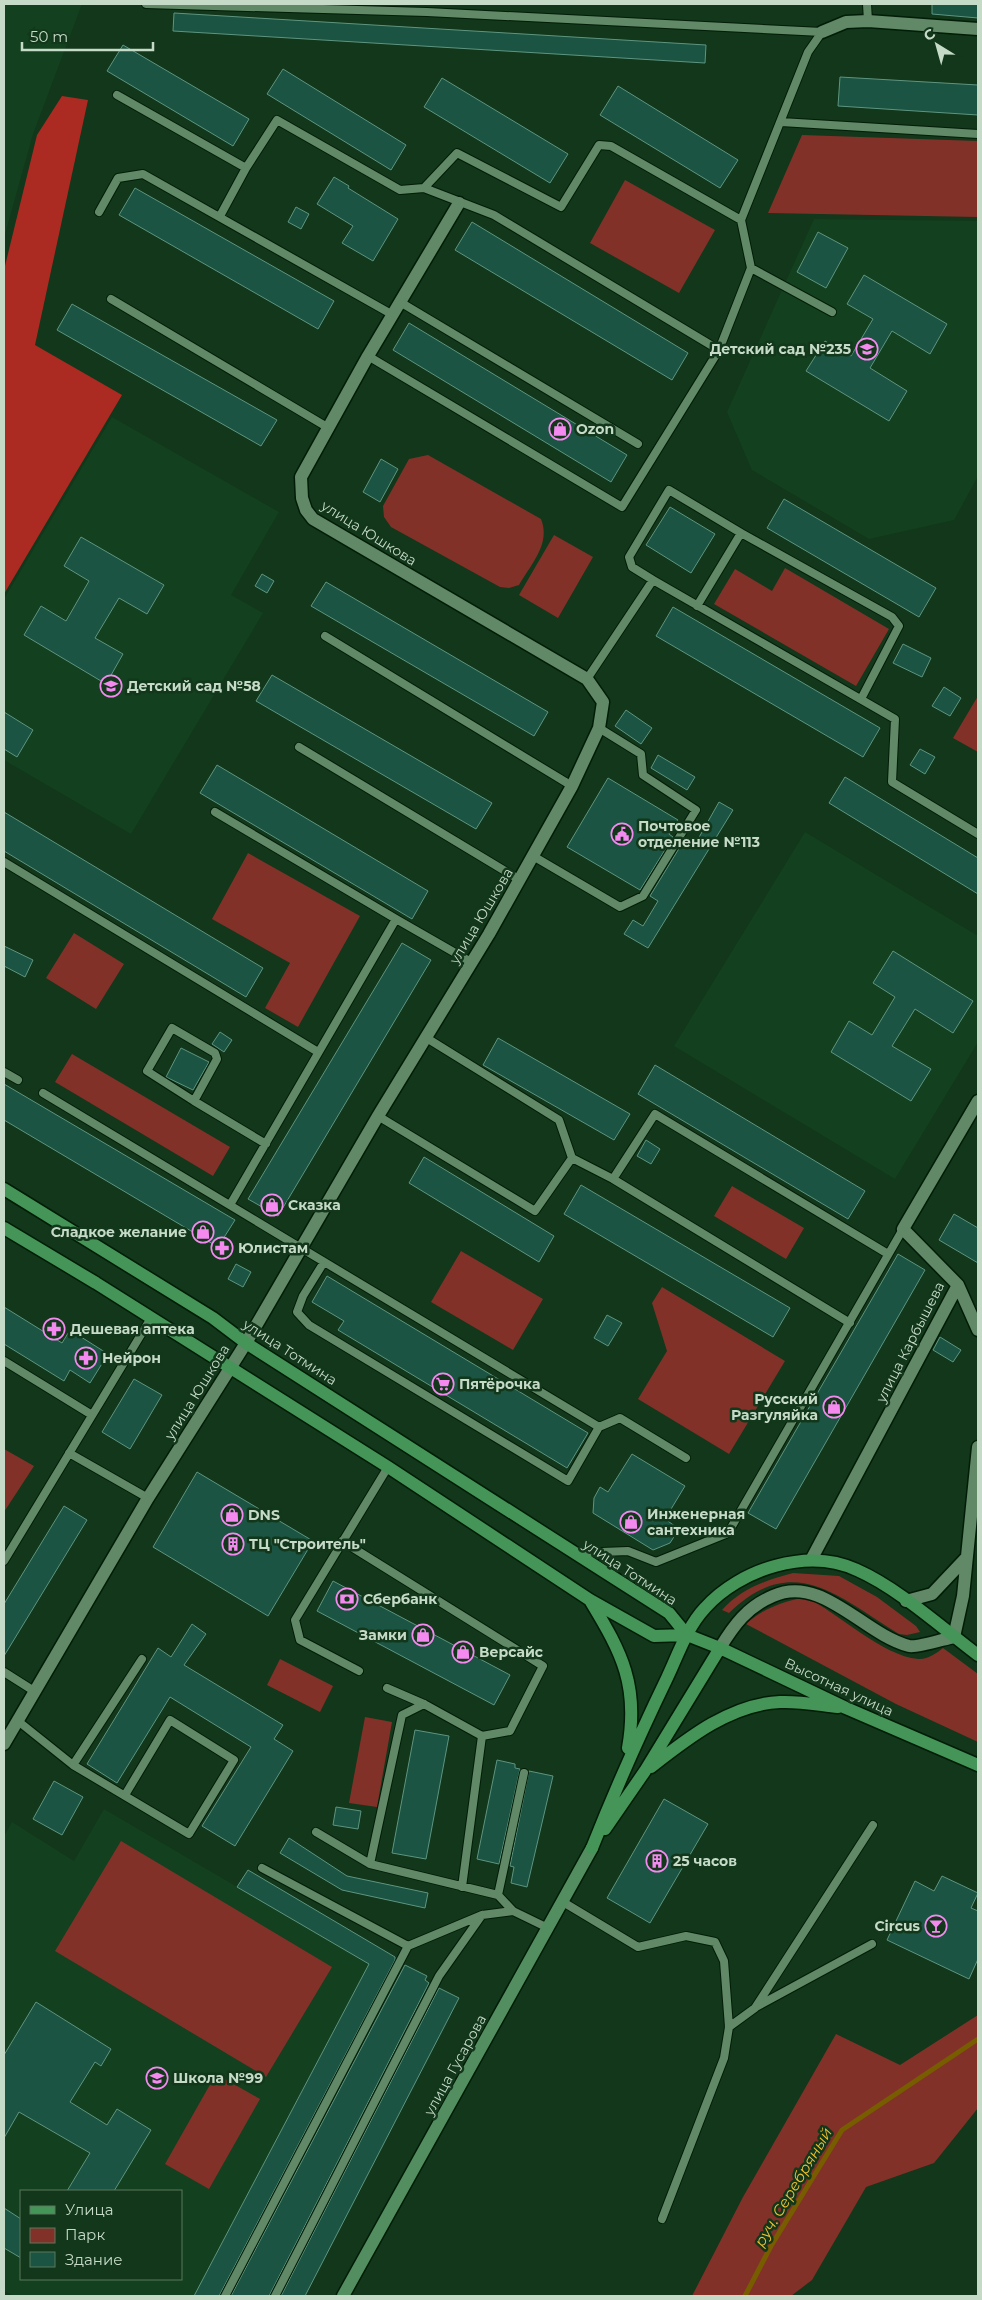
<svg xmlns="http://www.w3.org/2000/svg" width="982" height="2300" viewBox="0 0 982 2300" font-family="Montserrat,sans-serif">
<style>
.built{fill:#13401e;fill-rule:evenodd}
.green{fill:#823129}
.forest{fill:#ab2a22}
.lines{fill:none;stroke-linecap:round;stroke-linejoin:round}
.stream{stroke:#775c00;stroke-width:5}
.building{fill:#1b5442;stroke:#5e9581}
.lane-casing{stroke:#021d07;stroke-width:10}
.street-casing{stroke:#021d07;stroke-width:15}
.secondary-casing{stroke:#021d07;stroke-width:15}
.primary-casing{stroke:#021d07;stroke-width:15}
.lane{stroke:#618867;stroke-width:8}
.street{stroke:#618867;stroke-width:12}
.secondary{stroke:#538e60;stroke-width:12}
.primary{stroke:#459558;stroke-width:12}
.labels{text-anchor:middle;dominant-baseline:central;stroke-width:5;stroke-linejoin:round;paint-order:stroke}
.poi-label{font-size:14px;font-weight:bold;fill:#c5dac7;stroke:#12371a;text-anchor:start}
.street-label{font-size:14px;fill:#c5dac7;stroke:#12371a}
.water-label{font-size:15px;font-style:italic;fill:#f2c132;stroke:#12371a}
</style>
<rect width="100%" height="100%" fill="#12371a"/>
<path class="built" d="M4,4h78l-49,130 -29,104z
M814,219l164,2v255l-24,44 -85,19 -117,-69 -25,-58z
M112,417l167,95 -48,83 32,18 -132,221 -127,-74v-161z
M805,832l173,104v106l-83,137 -221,-133z
M104,1809l265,155 -175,332h-180l-10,-5v-455l8,-14 62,39zM21,2191h160v88h-160z"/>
<path class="green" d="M802,135l176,6v76l-210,-4z
M625,180l90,50 -36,63 -89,-50z
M428,455l113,64c10,25 -10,45 -22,66l-10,3 -9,-1 -109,-60 -7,-10 -1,-11 26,-47z
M554,535l39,22 -35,61 -39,-23z
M785,568l104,61 -33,57 -142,-82 21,-35 37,22z
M978,696v56l-25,-14z
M248,853l112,63 -62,111 -33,-19 25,-45 -78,-44z
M74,933l50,31 -28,45 -50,-31z
M72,1054l158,93 -17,29 -158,-94z
M732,1186l72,42 -18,31 -72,-43z
M461,1251l82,48 -30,51 -82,-48z
M662,1287l123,74 -56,93 -91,-55 29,-48 -15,-48z
M4,1449l30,17 -30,46z
M793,1573l46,3 38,21 39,29 4,6 -13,3 -8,-1c-60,-36 -105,-84 -170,-21l-7,-3c19,-21 44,-30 71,-37z
M806,1597c33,17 77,59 112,62 9,1 19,-6 25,-11l35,26v68l-82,-38 -150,-80c18,-16 36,-22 60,-27z
M280,1659l53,27 -13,26 -53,-27z
M365,1717l27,5 -15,85 -28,-4z
M121,1841l211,126 -66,110 -211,-126z
M978,2015v93l-44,55 -68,24 -54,93 -21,16h-99l51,-99 93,-163 64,31z
M216,2074l44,25 -51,90 -44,-25z"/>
<path class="forest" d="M62,96l26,4 -53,245 87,50 -118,199v-324l33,-135z"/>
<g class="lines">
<path class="stream" d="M745,2296l26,-50 71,-116 136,-91"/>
</g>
<path class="building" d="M932,4h46v14l-46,-4z
M174,13l532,32 -1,18 -532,-32z
M123,45l126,74 -16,27 -126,-75z
M283,69l123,76 -15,25 -124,-76z
M840,77l138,8v30l-140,-9z
M442,78l126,76 -18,29 -126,-76z
M618,86l120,74 -18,28 -120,-73z
M334,177l15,9 -1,2 50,31 -25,42 -31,-18 11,-17 -36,-22z
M135,188l199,113 -16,28 -199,-114z
M296,207l13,7 -8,15 -13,-7z
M472,222l216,131 -16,27 -217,-130z
M818,232l30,16 -22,40 -29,-16z
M864,275l83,49 -17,30 -38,-23 -22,37 37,23 -18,30 -83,-50 19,-30 26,15 22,-37 -26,-15z
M72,304l205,116 -16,26 -204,-116z
M409,323l218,132 -16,27 -218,-132z
M381,459l17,10 -18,33 -17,-10z
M784,499l152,89 -17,29 -152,-89z
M670,507l45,27 -24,39 -45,-28z
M81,537l83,48 -17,29 -28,-16 -24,40 28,16 -17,30 -82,-49 17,-29 25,15 23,-40 -25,-15z
M262,574l12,7 -7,12 -12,-7z
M326,582l222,130 -14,24 -223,-130z
M673,607l207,121 -17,29 -207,-121z
M903,644l28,14 -9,19 -29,-14z
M272,675l220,128 -16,26 -220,-128z
M944,687l17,11 -11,18 -18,-10z
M626,710l26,18 -11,16 -26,-18z
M4,712l29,18 -16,27 -13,-8z
M920,749l15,8 -10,17 -15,-9z
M658,755l37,22 -8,13 -36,-22z
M217,765l211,126 -16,28 -212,-126z
M845,777l133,81v36l-149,-91z
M608,778l70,42 -9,14 4,3 -33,53 -73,-43z
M719,802l14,8 -85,138 -24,-14 9,-14 10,6 15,-25 -8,-5 33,-54 10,6z
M4,812l259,156 -17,29 -242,-146z
M402,943l29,17 -153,256 -30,-17z
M4,946l29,14 -8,17 -21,-11z
M893,951l80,50 -20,32 -38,-24 -23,37 39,23 -20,32 -80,-49 18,-31 23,14 23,-38 -22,-14z
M220,1032l12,8 -8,12 -12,-8z
M498,1038l132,76 -16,26 -131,-75z
M181,1048l28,14 -16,28 -27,-13z
M655,1065l210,126 -17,28 -210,-125z
M4,1084l231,136 -17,27 -214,-127z
M646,1140l14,9 -9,15 -14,-8z
M424,1157l130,79 -15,26 -130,-79z
M581,1185l209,123 -17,29 -209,-123z
M954,1214l24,14v35l-39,-23z
M898,1254l27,16 -149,259 -28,-16z
M236,1264l15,8 -8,15 -15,-8z
M327,1276l261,157 -21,35 -229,-138 6,-9 -32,-19z
M4,1307l58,36 8,-13 38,24 -18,29 -20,-13 -6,11 -60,-37z
M607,1315l15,8 -14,23 -14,-8z
M940,1337l21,13 -8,12 -20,-12z
M134,1379l28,16 -32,54 -28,-17z
M632,1454l53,32 -20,33 14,10 -9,14 -17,7 -60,-37 1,-15 6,-11 8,5z
M197,1472l116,69 -45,75 -115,-69z
M64,1506l23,14 -83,136v-52z
M333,1581l177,94 -16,30 -177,-94z
M192,1624l14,10 -22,31 99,60 -9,14 19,12 -58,95 -33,-20 49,-79 -81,-50 -53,86 -30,-19 71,-116 13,9z
M415,1730l34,6 -23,123 -34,-6z
M497,1760l18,4v4l5,1 -21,95 -22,-5z
M529,1771l24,5 -26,111 -16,-4 3,-16 -4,-1z
M54,1781l29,16 -21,38 -29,-16z
M664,1799l44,25 -58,99 -43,-25z
M336,1807l25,4 -3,18 -25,-4z
M289,1838l58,38 81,17 -3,15 -83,-18 -62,-37z
M248,1870l147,87v3l-176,336h-25l175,-332 -132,-77z
M942,1876l36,17 -7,15 7,3v48l-9,20 -82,-39 28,-59 19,10z
M405,1965l22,11 -2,4 4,3 -160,313h-38z
M439,1988l20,10 -154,298h-24z
M36,2002l75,47 -10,17 -6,-4 -25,40 37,23 10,-16 34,21 -37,61h-47l23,-38 -71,-41 -15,26v-83z
M4,2208l17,11v39l-17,-10z"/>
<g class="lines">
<g class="lane-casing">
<path id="lane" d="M146,4l281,8 395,20
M867,4l1,17
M117,95l129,73
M781,122l197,12
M99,212l19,-34 25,-4 250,141
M220,216l26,-48 31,-48 123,70 24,-2
M751,268l81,44
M111,299l216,128
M400,302l238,142
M719,350l-225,-135 -70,-27 33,-35 104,54 38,-62 12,1 130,74
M368,356l254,151 97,-157 32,-82 -10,-48 67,-168 14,-20
M653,580l-21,-13 -3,-10 40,-67 72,43
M697,606l44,-73 151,84 7,9 -38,73
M325,636l247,150
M587,679l66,-99 242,139 -3,63 86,52
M299,747l221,133
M215,812l181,107
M533,856l87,51 23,-11 53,-86 -53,-35 -2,-21 -42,-26
M4,862l314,190
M425,1037l134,83 13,38 41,21 42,-65 233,140
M4,1072l14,8
M43,1093l556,334 -31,54 -259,-156 -12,-13 6,-16 21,-34
M194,1101l-47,-30 25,-43 43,25 2,6 -23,42 72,43
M378,1116l157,95 37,-53
M613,1179l237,144
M230,1205l166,-286 75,43
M4,1361l88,54
M599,1427l21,-9 66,40
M69,1453l79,45
M342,1541l201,125 -33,65 -28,5
M575,1553l53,-2 28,11 72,-29 175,-304
M4,1561l147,-243
M359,1671l-59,-31 -5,-20 93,-153
M4,1672l30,19
M387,1688l37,16 58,32 -20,151
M424,1704l-22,11 -32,149 128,31 15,16 35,17
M18,1721l55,44 116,69 45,-74 -64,-40 -45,75
M73,1765l69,-106
M316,1832l54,32
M262,1868l146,78
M498,1895l26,-122
M563,1902l75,45 48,-11 29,6 9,19 5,66 -5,31 -62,161
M756,2007l116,-63
M729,2027l26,-19 118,-183
M225,2296l183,-350 74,-31
M275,2296l164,-320 43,-61 31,-4"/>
</g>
<g class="street-casing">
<path id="street" d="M822,32l24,-10 22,-1 110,8
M978,1101l-75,128 55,56 20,45
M811,1560l147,-275
M906,1601l26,-7 34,-36
M720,1648c14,-23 27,-41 53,-52 49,-22 90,38 136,50 8,2 35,-7 45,-9l9,-41 15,-149
M4,1744l144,-246 98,-155 132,-227 111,-182 83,-148 27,-58 4,-26 -16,-23 -274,-160 -7,-9 -4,-12 -1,-21 67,-121 91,-153"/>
</g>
<g class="secondary-casing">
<path id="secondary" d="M343,2296l249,-448"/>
</g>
<g class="primary-casing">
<path id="primary" d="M4,1189l209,129 33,25 423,270 18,22
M4,1228l92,55 292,184 202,133 64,36 33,-1 33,13 126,60 132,57
M591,1602c31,51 48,84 37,146
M651,1767c37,-29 80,-63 129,-65 19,-1 39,3 58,5
M605,1829l40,-58 75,-123
M592,1848c23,-58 48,-114 75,-170 11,-23 20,-51 38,-70 35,-39 103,-61 152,-38 41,18 85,58 121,85"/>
</g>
<use href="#lane" class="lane"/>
<use href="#street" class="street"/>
<use href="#secondary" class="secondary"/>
<use href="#primary" class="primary"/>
</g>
<defs>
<g id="school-ring" transform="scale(1.125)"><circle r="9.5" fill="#12371a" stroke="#f489f0" stroke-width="1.5"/><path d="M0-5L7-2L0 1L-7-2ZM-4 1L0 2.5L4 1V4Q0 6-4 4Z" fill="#f489f0"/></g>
<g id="shop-ring" transform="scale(1.125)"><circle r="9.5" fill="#12371a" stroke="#f489f0" stroke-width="1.5"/><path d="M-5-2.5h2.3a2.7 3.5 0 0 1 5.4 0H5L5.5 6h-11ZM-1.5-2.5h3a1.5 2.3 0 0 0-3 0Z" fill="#f489f0"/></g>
<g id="civic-ring" transform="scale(1.125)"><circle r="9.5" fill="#12371a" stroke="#f489f0" stroke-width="1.5"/><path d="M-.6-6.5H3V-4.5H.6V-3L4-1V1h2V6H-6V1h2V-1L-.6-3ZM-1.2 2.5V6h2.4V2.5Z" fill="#f489f0"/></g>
<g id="pharmacy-ring" transform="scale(1.125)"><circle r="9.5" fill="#12371a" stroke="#f489f0" stroke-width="1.5"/><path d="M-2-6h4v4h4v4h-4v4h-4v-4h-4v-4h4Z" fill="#f489f0"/></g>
<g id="supermarket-ring" transform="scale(1.125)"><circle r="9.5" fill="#12371a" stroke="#f489f0" stroke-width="1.5"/><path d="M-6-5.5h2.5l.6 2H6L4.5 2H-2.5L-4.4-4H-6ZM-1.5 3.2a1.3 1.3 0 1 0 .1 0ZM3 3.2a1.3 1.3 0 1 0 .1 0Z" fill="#f489f0"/></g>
<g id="building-ring" transform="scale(1.125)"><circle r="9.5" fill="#12371a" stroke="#f489f0" stroke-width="1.5"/><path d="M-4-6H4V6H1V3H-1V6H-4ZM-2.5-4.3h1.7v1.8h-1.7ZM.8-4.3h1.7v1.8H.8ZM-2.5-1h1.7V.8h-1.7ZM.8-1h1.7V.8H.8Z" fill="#f489f0"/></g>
<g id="bank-ring" transform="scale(1.125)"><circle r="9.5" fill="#12371a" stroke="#f489f0" stroke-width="1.5"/><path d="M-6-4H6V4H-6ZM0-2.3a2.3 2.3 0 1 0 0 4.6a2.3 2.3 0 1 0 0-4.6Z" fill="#f489f0"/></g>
<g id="bar-ring" transform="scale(1.125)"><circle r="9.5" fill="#12371a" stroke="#f489f0" stroke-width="1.5"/><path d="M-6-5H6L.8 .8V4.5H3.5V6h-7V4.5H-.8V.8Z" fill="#f489f0"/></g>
</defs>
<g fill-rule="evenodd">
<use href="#school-ring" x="867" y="349"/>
<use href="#shop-ring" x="560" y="429"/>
<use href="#school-ring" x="111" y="686"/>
<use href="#civic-ring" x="622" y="834"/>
<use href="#shop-ring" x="272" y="1205"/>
<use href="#shop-ring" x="203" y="1232"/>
<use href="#pharmacy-ring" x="222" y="1248"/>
<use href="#pharmacy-ring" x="54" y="1329"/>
<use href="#pharmacy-ring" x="86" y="1358"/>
<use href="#supermarket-ring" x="443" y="1384"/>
<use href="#shop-ring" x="834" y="1407"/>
<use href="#shop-ring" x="232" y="1515"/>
<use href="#shop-ring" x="631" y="1522"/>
<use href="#building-ring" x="233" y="1544"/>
<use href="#bank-ring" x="347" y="1599"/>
<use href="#shop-ring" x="423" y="1635"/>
<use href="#shop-ring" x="463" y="1652"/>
<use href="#building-ring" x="657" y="1861"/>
<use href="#bar-ring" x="936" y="1926"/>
<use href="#school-ring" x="157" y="2078"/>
</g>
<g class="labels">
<g class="poi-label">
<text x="851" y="349" text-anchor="end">Детский сад №235</text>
<text x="576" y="429">Ozon</text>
<text x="127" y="686">Детский сад №58</text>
<text x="638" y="826">Почтовое<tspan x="638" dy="16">отделение №113</tspan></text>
<text x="288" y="1205">Сказка</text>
<text x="187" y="1232" text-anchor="end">Сладкое желание</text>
<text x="238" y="1248">Юлистам</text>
<text x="70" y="1329">Дешевая аптека</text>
<text x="102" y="1358">Нейрон</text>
<text x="459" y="1384">Пятёрочка</text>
<text x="818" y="1399" text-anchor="end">Русский<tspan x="818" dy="16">Разгуляйка</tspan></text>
<text x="647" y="1514">Инженерная<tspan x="647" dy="16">сантехника</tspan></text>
<text x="248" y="1515">DNS</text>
<text x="249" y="1544">ТЦ "Строитель"</text>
<text x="363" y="1599">Сбербанк</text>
<text x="407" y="1635" text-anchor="end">Замки</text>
<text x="479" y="1652">Версайс</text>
<text x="673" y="1861">25 часов</text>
<text x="920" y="1926" text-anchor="end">Circus</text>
<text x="173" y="2078">Школа №99</text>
</g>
<g class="street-label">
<text transform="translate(369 533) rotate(32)">улица Юшкова</text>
<text transform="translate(481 916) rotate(-59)">улица Юшкова</text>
<text transform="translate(910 1342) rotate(-63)">улица Карбышева</text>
<text transform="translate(290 1352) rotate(33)">улица Тотмина</text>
<text transform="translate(197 1392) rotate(-58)">улица Юшкова</text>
<text transform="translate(630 1572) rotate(33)">улица Тотмина</text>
<text transform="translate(839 1687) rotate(25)">Высотная улица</text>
<text transform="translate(455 2065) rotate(-61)">улица Гусарова</text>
</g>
<g class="water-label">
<text transform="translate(793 2187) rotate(-59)">руч. Серебряный</text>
</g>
</g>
<rect width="982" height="2300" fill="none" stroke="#c5dac7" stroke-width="10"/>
<rect x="20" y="2190" width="162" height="90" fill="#12371a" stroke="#5a785f"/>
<rect x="30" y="2206" width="25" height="8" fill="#459558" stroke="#5a785f"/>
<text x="65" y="2215" font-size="15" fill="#c5dac7">Улица</text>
<rect x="30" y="2228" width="25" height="15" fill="#823129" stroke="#5a785f"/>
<text x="65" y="2240" font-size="15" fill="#c5dac7">Парк</text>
<rect x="30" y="2252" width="25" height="15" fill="#1b5442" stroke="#5a785f"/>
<text x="65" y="2265" font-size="15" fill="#c5dac7">Здание</text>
<g transform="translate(937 45) rotate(323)" stroke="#12371a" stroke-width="4" paint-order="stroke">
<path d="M0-4L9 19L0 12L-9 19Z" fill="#c5dac7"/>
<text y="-8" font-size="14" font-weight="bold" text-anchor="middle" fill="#c5dac7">С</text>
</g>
<path d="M22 42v8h131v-8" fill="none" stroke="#c5dac7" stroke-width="2.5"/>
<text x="30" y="42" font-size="15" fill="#c5dac7" stroke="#12371a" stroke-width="4" paint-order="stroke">50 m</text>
</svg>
